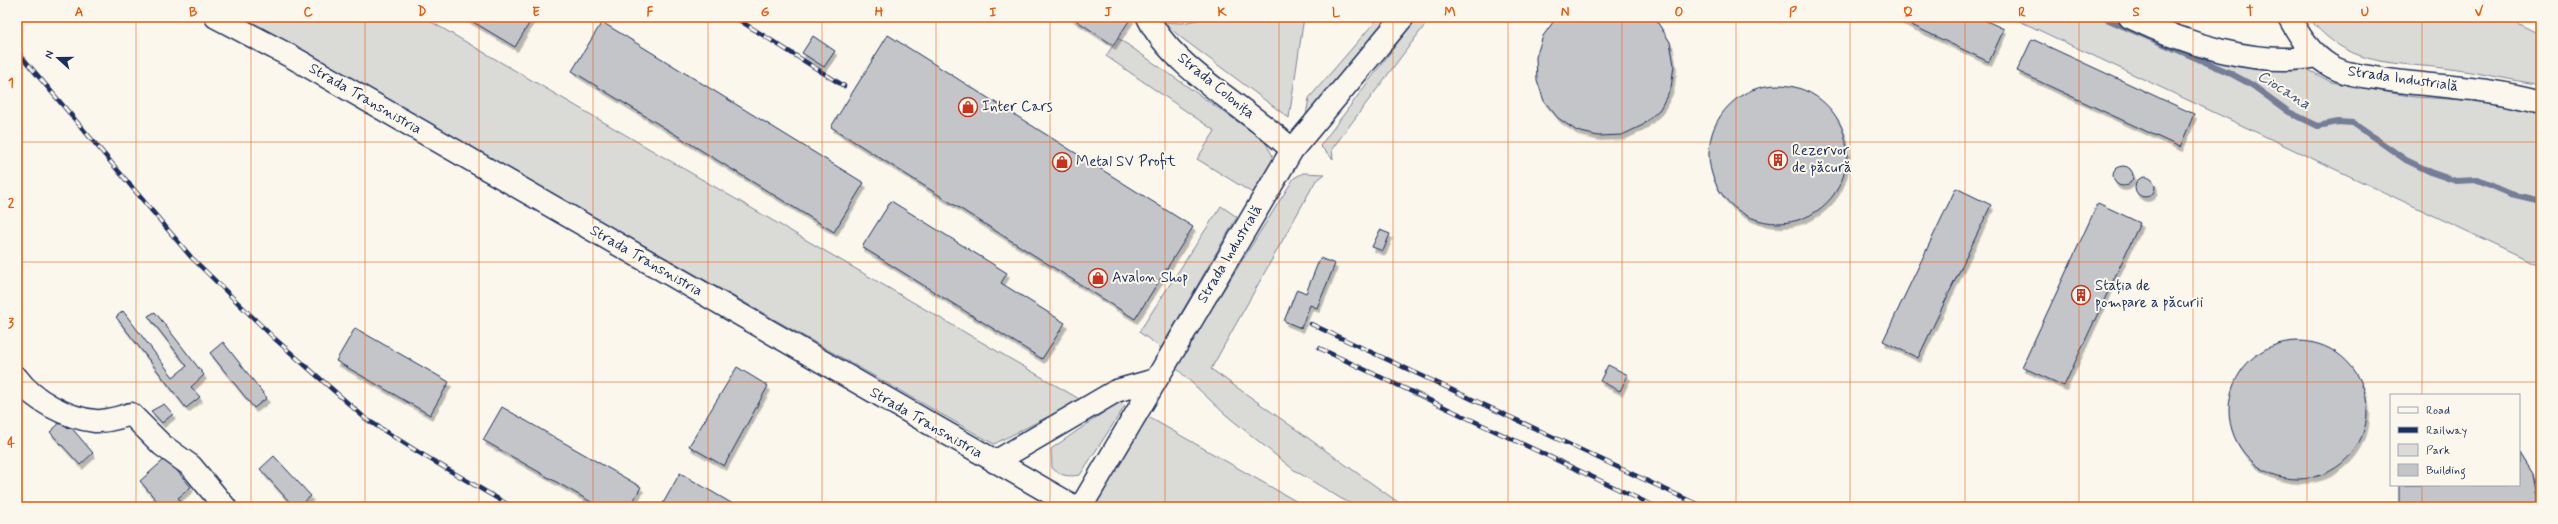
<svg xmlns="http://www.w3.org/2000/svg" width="2558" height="524" viewBox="0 0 2558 524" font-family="Mynerve,sans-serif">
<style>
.green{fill:#dadad7;stroke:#7a849a}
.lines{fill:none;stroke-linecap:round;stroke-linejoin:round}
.stream{stroke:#747e96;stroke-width:6}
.building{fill:#c3c5c9;stroke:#1b2f5e;filter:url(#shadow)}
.minor-casing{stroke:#1b2f5e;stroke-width:25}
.minor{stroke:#fbf7ec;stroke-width:22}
.rail-casing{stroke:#1b2f5e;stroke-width:4.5}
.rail{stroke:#fbf7ec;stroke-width:3;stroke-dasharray:9;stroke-linecap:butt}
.grid{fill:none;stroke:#e8590c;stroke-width:1;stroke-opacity:0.55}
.labels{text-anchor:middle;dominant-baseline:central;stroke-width:4;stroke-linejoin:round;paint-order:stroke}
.street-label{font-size:15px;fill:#1b2f5e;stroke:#fbf7ec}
.poi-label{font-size:15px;fill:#1b2f5e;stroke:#fbf7ec;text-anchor:start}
.water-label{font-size:16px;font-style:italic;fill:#47577a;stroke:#fbf7ec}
.neatline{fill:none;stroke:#e8590c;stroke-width:1.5}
.grid-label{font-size:13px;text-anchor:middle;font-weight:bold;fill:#e8590c}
</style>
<defs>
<filter id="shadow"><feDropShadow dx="2.5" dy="4.5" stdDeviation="0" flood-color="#0004"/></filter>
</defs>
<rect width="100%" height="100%" fill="#fbf7ec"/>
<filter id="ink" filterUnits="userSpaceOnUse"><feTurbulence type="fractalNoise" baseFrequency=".025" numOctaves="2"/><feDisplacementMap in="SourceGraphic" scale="8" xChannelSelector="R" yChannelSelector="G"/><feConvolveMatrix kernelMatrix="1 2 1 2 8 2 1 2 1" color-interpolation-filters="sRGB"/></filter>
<g filter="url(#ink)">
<path class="green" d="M241,17h182l658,383 -87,44z
M1212,17h92l-15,101 -110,-82 -15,-14 18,1z
M1379,17h8l-82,104 4,-23z
M1417,17h14l-99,132 1,10 -13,-13z
M2011,17h137l37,18 91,18 7,-2 24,18 24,13 84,15 83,5 43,12v152z
M2308,17h197l36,18v50c-30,-5 -60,-12 -90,-16 -59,-8 -101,0 -143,-52z
M1118,38l146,102 11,20 -21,34 -57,-35 18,-28 -109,-75z
M1303,173l22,1 -10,8 -104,187 194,138h-48l-17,-9 -46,-28 -68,-55 -51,-48 119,-189z
M1221,206l16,11 -76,131 -22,-16z
M1120,401l5,5 -45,69c-12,2 -19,1 -28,-7l-1,-19z
M1145,415l161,92h-202l-10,-6z"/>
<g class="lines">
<path class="stream" d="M2102,17l126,55 24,13 37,27 29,14 20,-4 15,1 53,37 27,13 23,8 22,-1 33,14 30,7"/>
</g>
<path class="building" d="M465,17h68l-18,30z
M1071,17h59l1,1 -18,27z
M1652,17l6,6 12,19 4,23 -3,23 -11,21 -17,16 -21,10 -24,1 -21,-5 -19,-13 -14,-17 -7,-21 -1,-23 7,-21 13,-18z
M1895,17h83l26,12 -15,33z
M602,22l262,161 -30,49 -262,-161z
M888,35l305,192 -58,92 -304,-192z
M813,36l22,15 -11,16 -22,-14z
M2032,39l162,75 -14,33 -163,-76z
M1709 154a69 69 0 1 1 138 0a69 69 0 1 1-138 0Z
M2113 176a10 10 0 1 1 20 0a10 10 0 1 1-20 0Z
M2135 187a10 10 0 1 1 20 0a10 10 0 1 1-20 0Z
M1956,188l35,17 -73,153 -35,-17z
M891,201l116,72 -6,10 64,40 -23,36 -180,-112z
M2098,203l42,20 -76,163 -42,-19z
M1380,230l10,4 -7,17 -11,-4z
M1320,258l15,6 -18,44 -7,-3 -9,23 -17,-7 13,-32 9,4z
M123,311l50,66 14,-11 -39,-50 7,-4 49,63 -13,12 9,10 -14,11 -70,-91z
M355,328l94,54 -19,33 -94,-54z
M2229 410a69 69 0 1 1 138 0a69 69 0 1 1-138 0Z
M223,342l44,56 -13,10 -44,-55z
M1608,365l20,10 -8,16 -20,-10z
M737,367l31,19 -44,80 -35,-20z
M164,404l9,10 -11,9 -11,-12z
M502,407l139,80 -11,20h-30l-117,-67z
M62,421l6,7 2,-2 23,27 -13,12 -30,-33z
M2519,453l13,21 4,23 -1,10h-136v-22h120z
M274,456l37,40 -13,11h-4l-34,-38z
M166,458l25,29 -13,11 8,9h-24l-22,-26z
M680,473l58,34h-77z"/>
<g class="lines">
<g class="minor-casing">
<path id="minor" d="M216,17l76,40 783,450
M1148,17c23,51 102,92 144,133
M2130,17c54,26 127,51 187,39
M2289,17c11,20 21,36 40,48 16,10 35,11 53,14 53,8 107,8 159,23
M17,378c16,22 50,40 78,43 11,1 26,-4 36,-7l31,31 29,21 34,41
M995,462l121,-71 39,-11
M1081,507l211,-357 111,-133"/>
</g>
<use href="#minor" class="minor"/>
<g class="rail-casing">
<path id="rail" d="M734,17l110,69
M17,51l174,206 83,81 92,81 52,33 94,55
M1311,324l392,183
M1319,348l337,159"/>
</g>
<use href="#rail" class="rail"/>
</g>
</g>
<path class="grid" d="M136,17v490M251,17v490M365,17v490M479,17v490M593,17v490M708,17v490M822,17v490M936,17v490M1050,17v490M1165,17v490M1279,17v490M1393,17v490M1508,17v490M1622,17v490M1736,17v490M1850,17v490M1965,17v490M2079,17v490M2193,17v490M2307,17v490M2422,17v378M17,142h2524M17,262h2524M17,382h2524M2422,485v22"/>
<defs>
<g id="shop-ring" transform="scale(1)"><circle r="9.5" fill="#fbf7ec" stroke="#c8321e" stroke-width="1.5"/><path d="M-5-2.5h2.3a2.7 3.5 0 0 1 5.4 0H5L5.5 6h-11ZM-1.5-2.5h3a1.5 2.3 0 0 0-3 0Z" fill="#c8321e"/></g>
<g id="building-ring" transform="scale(1)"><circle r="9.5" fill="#fbf7ec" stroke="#c8321e" stroke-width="1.5"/><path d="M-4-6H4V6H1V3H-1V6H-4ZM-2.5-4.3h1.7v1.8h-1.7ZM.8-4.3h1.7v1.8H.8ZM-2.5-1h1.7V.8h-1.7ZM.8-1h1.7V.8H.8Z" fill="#c8321e"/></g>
</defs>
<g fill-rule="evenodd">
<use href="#shop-ring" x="968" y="107"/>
<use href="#building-ring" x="1778" y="160"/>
<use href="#shop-ring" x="1062" y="162"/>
<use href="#shop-ring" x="1098" y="278"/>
<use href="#building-ring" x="2081" y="295"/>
</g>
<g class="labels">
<g class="street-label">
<text transform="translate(2403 79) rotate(8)">Strada Industrială</text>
<text transform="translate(1216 86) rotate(39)">Strada Colonița</text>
<text transform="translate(365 99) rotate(30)">Strada Transnistria</text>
<text transform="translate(1230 254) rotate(-59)">Strada Industrială</text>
<text transform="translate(646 261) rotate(30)">Strada Transnistria</text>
<text transform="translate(926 423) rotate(30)">Strada Transnistria</text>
</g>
<g class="poi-label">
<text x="982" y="107">Inter Cars</text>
<text x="1792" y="151">Rezervor<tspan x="1792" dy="17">de păcură</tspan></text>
<text x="1076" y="162">Metal SV Profit</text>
<text x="1112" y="278">Avalon Shop</text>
<text x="2095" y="286">Stația de<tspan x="2095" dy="17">pompare a păcurii</tspan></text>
</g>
<g class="water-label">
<text transform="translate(2284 90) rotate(32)">Ciocana</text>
</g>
</g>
<rect width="2558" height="524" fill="none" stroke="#fbf7ec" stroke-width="44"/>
<rect x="2390" y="394" width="130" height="92" fill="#fbf7ec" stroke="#a1a7b3"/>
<rect x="2398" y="407" width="20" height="6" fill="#fbf7ec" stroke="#a1a7b3"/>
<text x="2426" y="414" font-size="12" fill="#1b2f5e">Road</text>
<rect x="2398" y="427" width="20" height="6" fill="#1b2f5e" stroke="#a1a7b3"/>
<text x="2426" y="434" font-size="12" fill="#1b2f5e">Railway</text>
<rect x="2398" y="444" width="20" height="12" fill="#dadad7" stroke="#a1a7b3"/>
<text x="2426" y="454" font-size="12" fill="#1b2f5e">Park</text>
<rect x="2398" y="464" width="20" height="12" fill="#c3c5c9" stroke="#a1a7b3"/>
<text x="2426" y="474" font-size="12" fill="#1b2f5e">Building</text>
<g transform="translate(58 58) rotate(291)" stroke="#fbf7ec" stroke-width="3" paint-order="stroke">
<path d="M0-3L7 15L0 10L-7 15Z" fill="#1b2f5e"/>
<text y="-6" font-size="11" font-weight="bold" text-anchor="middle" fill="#1b2f5e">N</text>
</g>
<rect x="22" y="22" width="2514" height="480" class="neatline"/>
<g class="grid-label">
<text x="79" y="16">A</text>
<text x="193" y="16">B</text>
<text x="308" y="16">C</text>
<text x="422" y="16">D</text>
<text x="536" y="16">E</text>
<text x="650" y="16">F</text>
<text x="765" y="16">G</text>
<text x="879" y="16">H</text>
<text x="993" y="16">I</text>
<text x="1108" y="16">J</text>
<text x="1222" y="16">K</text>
<text x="1336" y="16">L</text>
<text x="1450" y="16">M</text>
<text x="1565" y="16">N</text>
<text x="1679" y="16">O</text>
<text x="1793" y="16">P</text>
<text x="1908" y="16">Q</text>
<text x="2022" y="16">R</text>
<text x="2136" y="16">S</text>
<text x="2250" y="16">T</text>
<text x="2365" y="16">U</text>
<text x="2479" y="16">V</text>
<text x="11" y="87">1</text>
<text x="11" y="207">2</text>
<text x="11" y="327">3</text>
<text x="11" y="447">4</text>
</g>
</svg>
